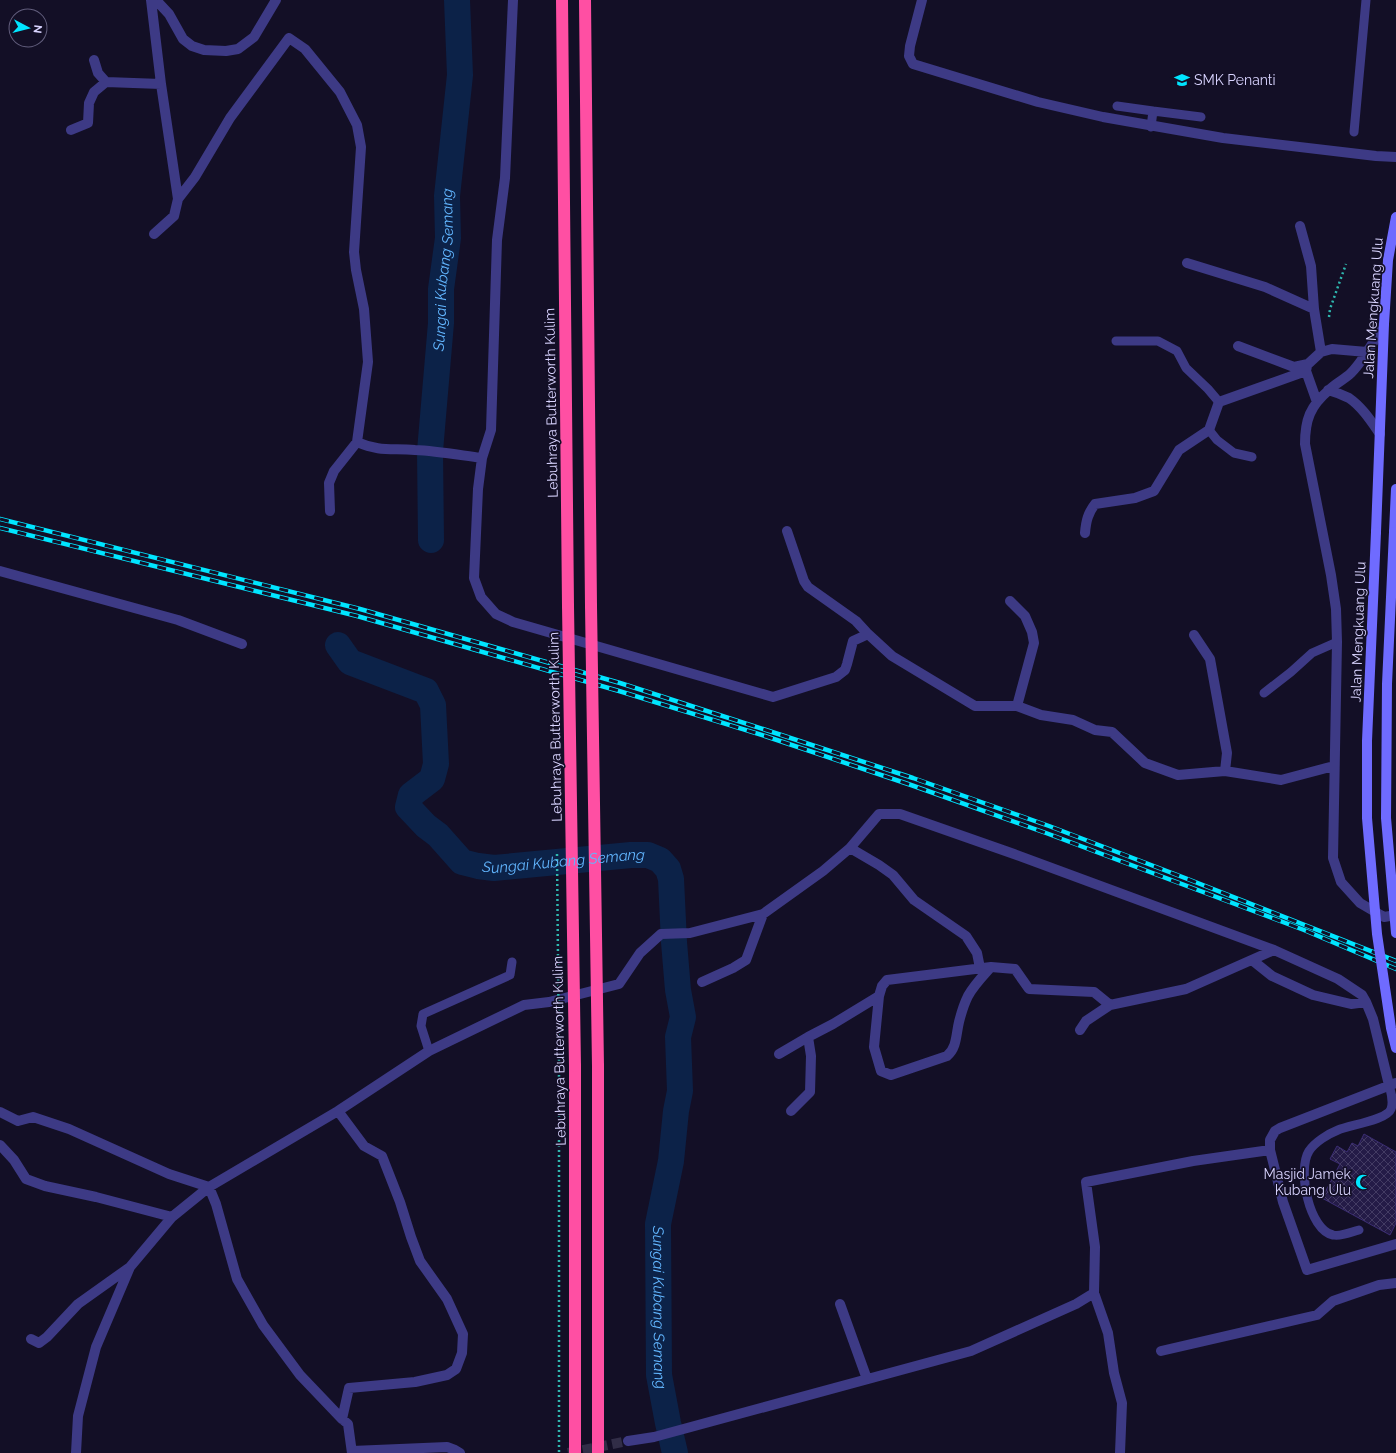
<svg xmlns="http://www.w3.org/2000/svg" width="1396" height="1453" viewBox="0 0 1396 1453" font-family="Raleway,sans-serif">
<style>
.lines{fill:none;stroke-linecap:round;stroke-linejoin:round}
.river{stroke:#0c2248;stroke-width:26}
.building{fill:url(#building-cross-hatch);stroke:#3b2d73}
.minor-tunnel{stroke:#312d47;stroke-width:10;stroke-dasharray:10 5;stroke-linecap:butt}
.path{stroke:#2fb8b0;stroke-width:2.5;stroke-dasharray:2 3;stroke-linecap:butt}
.service{stroke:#3d3a85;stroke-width:9}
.minor{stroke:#3d3a85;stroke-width:10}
.secondary{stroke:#6f6bff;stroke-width:10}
.motorway{stroke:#ff4fa3;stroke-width:12}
.rail-casing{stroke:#00e5ff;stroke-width:4.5}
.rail{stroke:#130f26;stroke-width:3;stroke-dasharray:9;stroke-linecap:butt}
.path-bridge{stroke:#2fb8b0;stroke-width:2.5;stroke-dasharray:2 3;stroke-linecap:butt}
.secondary-bridge{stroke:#6f6bff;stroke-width:10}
.motorway-bridge{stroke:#ff4fa3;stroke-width:12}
.labels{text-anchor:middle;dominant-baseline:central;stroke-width:3.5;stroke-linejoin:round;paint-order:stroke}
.poi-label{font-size:14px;fill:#d9d4ff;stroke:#130f26;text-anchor:start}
.street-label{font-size:14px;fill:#d9d4ff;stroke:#130f26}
.water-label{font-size:15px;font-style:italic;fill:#62b6ff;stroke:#130f26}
</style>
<defs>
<pattern id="building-cross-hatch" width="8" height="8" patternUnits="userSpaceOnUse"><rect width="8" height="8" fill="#241b47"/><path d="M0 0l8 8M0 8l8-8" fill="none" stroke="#433b63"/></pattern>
</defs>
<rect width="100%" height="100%" fill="#130f26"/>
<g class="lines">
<g class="river">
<path id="s1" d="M431,540l-1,-89 11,-128v-34l7,-51 -1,-42 13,-121 -3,-75"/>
<path id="s2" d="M338,645l12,17 76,29 7,14 3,59 -4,15 -21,16 -3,12 18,19 12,9 24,27 16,4 16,2 137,-13h17l12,5 8,9 3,10 3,63 4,48 5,27 -5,20 2,54 -4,20 -5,50 -13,63 1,151 9,48 7,30"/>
</g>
</g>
<path class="building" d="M1364,1134l32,18v71l-6,12 -68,-37 18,-34 -10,-5 7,-13 10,6 5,-9 6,3z"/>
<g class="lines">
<path class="minor-tunnel" d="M568,1453l60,-12"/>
<path class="path" d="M1329,317l1,-8 16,-45
M559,1065v388"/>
<path class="service" d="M1117,106l36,5
M1151,127l2,-16 48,6
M1354,132l12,-132
M1116,341h42l19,10 9,17 22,21 11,13
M1209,430l8,10 17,13 18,4
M1264,693l27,-21 21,-19 25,-11
M429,1051l-8,-25 2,-12 87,-39 2,-13
M1359,1230c-8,2 -18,7 -26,5 -24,-5 -36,-65 -24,-84 6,-9 19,-17 29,-21 12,-5 49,-10 53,-21 3,-8 0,-16 -2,-24"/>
<path class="minor" d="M151,0l10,84 17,115 -4,17 -20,18
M156,0l13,14 14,25 9,7 12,4 22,1 12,-2 16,-12 22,-37
M513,0l-8,178 -8,62 -6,190 -9,28 -4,31 -4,89 7,19 15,17 17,8 260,75 63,-20 9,-7 2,-6 6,-23 13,-6 1,-2
M922,0l-12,46 -1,10 4,8 125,38 65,15 120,21 153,18 20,1
M94,60l4,13 8,9 55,2
M71,130l17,-7 1,-20 5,-11 12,-10
M178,199l17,-22 35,-59 59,-80 16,11 35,43 17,33 4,22 -7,105 2,18 8,39 4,53 -11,80
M1300,226l11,40 3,43
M1187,263l78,24 49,22 7,43
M1384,324c-9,15 -20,36 -33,49 -6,6 -15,10 -22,17 -19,16 -24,30 -24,54l26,131 5,34 1,33 -4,216 8,24 19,21 24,14 12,-2
M1238,346l56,21 14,-3 13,-12 11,-3 35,3
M1307,366l-1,5 11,31
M1328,390c7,2 15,5 21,8 13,9 22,23 31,36
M330,511l-1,-28 5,-12 23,-29c23,10 34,6 58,8 22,1 44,5 67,8
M787,531l17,50 4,6 48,34 11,12 25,23 83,50h42l24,9 32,5 22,10 17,2 33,31 33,12 47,-4 56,9 53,-14
M1085,533c1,-12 3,-20 10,-29l40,-6 19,-7 25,-41 30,-20 10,-28 87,-31
M0,571l178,49 64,24
M1010,601l15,15 7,16 2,11 -17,63
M1194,635l16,24 17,94 -2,18
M850,848l29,17 14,10 21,25 52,36 11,17 3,15
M1252,960l20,16 41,19 38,9 15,-2
M991,967l-104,13 -5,6 -3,10 -5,51 7,24 10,4 56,-19c10,-8 9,-22 12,-34 2,-8 5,-18 9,-26 6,-11 15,-20 23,-29l24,2 14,20 65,3 16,13
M702,982l31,-14 13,-8 17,-46
M1080,1030l6,-9 24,-16 76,-16 88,-39
M779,1054l29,-17
M1396,1083l-116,45 -5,3 -5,9v10l13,52 24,68 89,-26
M338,1111l26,35 18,10 18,46 11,35 9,24 27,38 16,35 -1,19 -6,16 -9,6 -32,7 -66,6 -7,31 6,5 4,29
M791,1111l19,-19 1,-36 -3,-19 25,-13 46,-28
M0,1112l18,9 15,-4 36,12 100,45 40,13 7,17 21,75 26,46 37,50 42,44
M0,1145l14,15 12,19 19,7 51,11 76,20
M840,1304l27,75
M31,1339l8,4 8,-6 31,-33 52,-37
M1161,1351l156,-36 16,-14 46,-16 17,-2
M628,1441l26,-4 317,-86 105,-47 18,-11
M352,1451l95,-4 8,3 5,3
M76,1453l2,-37 18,-69 34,-80 42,-50 37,-30 129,-76 91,-60 95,-46 25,-3 70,-18 21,-31 21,-19 29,-1 73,-19 60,-43 27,-23 29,-34h21l114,40 260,96 64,29 24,16 4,7 7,17 16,66
M1120,1453l2,-50 -8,-30 -6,-40 -14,-40 1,-46 -9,-65 107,-21 77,-11"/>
<path class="secondary" d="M1376,532l8,-208 4,-64 8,-43
M1394,532l2,-43"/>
<path class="motorway" d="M562,0l6,606
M585,0l6,606
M575,1066v387
M598,1066v387"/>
<g class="rail-casing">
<path id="rail" d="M0,519l360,90 260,74 146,47 147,48 136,48 136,52 211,83
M0,528l357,88 262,75 146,45 146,49 135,48 258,97 92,39"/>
</g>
<use href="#rail" class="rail"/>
<path class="path-bridge" d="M557,854l2,211"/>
<path class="secondary-bridge" d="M1376,532l-9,209v77l10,116 14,94 5,20
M1394,532l-7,152 -1,134 10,115"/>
<path class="motorway-bridge" d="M568,606l7,460
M591,606l7,460"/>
</g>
<defs>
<g id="school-bare" transform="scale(1.2)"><path d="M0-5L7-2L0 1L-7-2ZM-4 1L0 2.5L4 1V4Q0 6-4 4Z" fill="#00e5ff" stroke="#130f26" stroke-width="2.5" paint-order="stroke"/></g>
<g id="mosque-bare" transform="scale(1.2)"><path d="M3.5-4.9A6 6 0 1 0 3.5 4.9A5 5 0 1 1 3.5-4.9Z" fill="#00e5ff" stroke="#130f26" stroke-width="2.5" paint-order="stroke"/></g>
</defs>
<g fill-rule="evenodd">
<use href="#school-bare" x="1182" y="80"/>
<use href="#mosque-bare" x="1363" y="1182"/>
</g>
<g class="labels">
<g class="poi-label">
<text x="1194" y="80">SMK Penanti</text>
<text x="1351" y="1174" text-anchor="end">Masjid Jamek<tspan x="1351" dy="16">Kubang Ulu</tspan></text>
</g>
<g class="street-label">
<text transform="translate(1373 308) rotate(-86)">Jalan Mengkuang Ulu</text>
<text transform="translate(551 403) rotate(-91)">Lebuhraya Butterworth Kulim</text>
<text transform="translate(1358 632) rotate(-88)">Jalan Mengkuang Ulu</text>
<text transform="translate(555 727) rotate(-91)">Lebuhraya Butterworth Kulim</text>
<text transform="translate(559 1051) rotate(-91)">Lebuhraya Butterworth Kulim</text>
</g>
<g class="water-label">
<text stroke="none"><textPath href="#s1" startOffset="271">Sungai Kubang Semang</textPath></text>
<text stroke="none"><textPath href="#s2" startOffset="411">Sungai Kubang Semang</textPath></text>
<text stroke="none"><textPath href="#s2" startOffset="963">Sungai Kubang Semang</textPath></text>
</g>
</g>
<g transform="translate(28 28) rotate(97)"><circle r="19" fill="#130f26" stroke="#625e7d"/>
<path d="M0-3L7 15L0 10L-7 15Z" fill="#00e5ff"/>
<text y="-6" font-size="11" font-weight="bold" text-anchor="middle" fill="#d9d4ff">N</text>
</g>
</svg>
